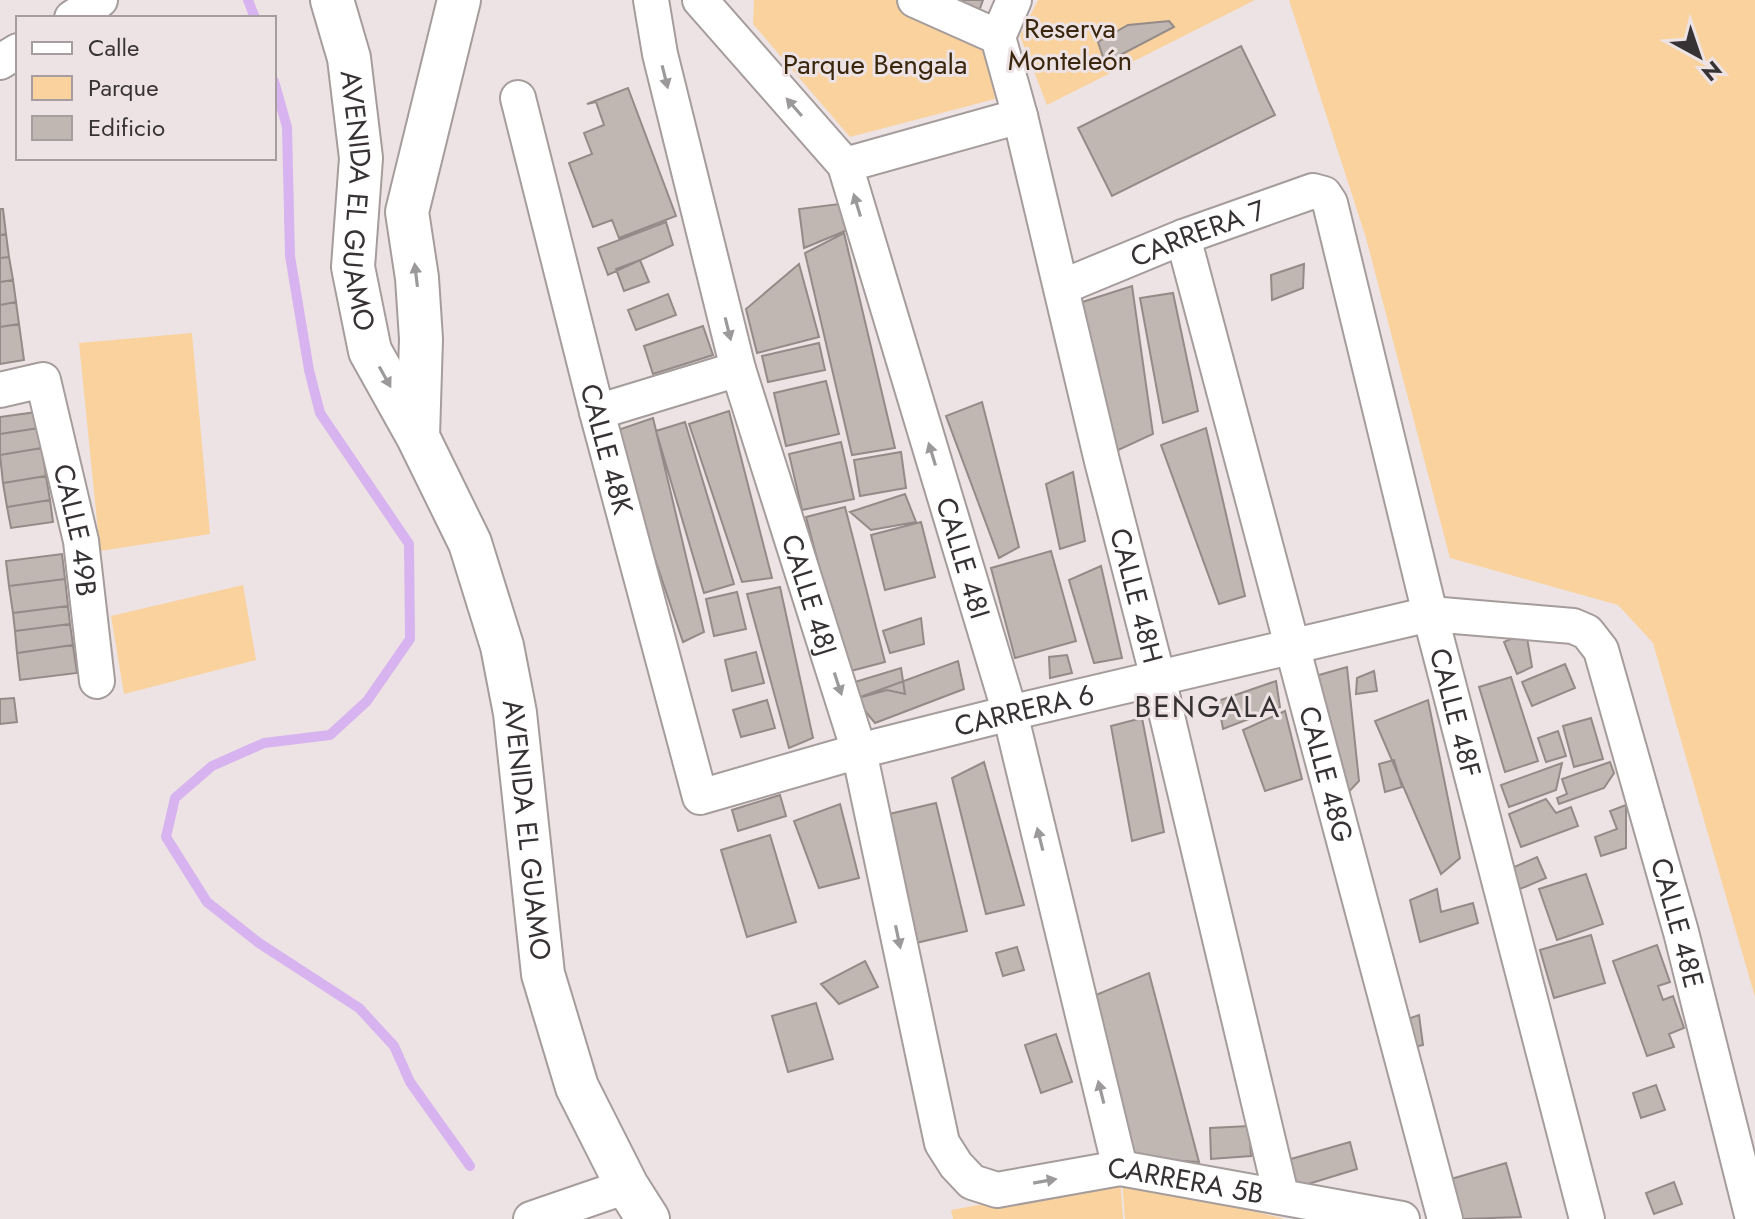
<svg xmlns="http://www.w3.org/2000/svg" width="1755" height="1219" viewBox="0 0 1755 1219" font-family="Jost,sans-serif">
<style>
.green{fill:#f9d29e}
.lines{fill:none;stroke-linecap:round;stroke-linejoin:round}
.stream{stroke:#d7b3ef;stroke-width:10}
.building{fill:#c0b7b3;stroke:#948b88;stroke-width:2}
.minor-casing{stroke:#a59c9c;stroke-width:38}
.major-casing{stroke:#a59c9c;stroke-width:46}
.minor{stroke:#fff;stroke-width:34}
.major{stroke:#fff;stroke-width:42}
.oneway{fill:#9b999a}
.labels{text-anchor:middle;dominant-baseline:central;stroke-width:6;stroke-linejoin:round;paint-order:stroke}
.park-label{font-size:28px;fill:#39260c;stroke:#eee3e4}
.street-label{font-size:28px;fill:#373334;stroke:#eee3e4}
.neighbourhood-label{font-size:30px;letter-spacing:2px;fill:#373334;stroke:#eee3e4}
</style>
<rect width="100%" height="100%" fill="#eee3e4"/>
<path class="green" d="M754,0h144l88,41 9,58 -145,38 -97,-113z
M1038,0h217l-208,105 -27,-69z
M1289,0h466v997l-102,-354 -35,-38 -168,-47 -84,-320z
M192,333l18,201 -110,17 -21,-208z
M243,585l13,75 -132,34 -13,-78z
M1120,1179l3,40h-170l-2,-9z
M1122,1180l164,39h-161z"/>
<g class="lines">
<path class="stream" d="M248,0l7,18
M274,81l13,46 3,129 19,114 11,43 89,131 1,95 -43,62 -37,34 -66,8 -52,23 -37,32 -9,39 41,65 52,41 100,65 35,38 16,36 60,84"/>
</g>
<path class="building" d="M950,0h33l-6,17z
M1169,21l5,6 -69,36 -7,-21 30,-17z
M1241,46l34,69 -163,81 -34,-68z
M628,88l48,128 -57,22 -7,-18 -19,7 -24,-64 23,-9 -8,-21 20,-8 -8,-23 -9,2z
M847,203l3,26 -46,19 -5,-39z
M0,209h3l3,25 -6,1z
M666,222l7,23 -65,30 -10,-27z
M844,233l51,215 -43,7 -47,-202z
M6,234l3,23 -9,1v-23z
M9,257l4,23 -13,2v-24z
M640,260l9,22 -25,9 -8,-22z
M799,264l20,73 -62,16 -11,-44z
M1304,264l-1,24 -31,12 -1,-25z
M13,280l3,22 -16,3v-23z
M1132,286l21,148 -50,23 -30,-152z
M1173,293l25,118 -35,12 -23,-125z
M668,294l8,21 -40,15 -8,-20z
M16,302l3,22 -19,3v-22z
M19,324l5,36 -24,4v-37z
M703,326l10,29 -60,19 -9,-28z
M819,343l6,27 -57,12 -6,-26z
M826,381l13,53 -53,12 -12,-53z
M982,402l37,145 -20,11 -53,-142z
M729,411l43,167 -30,4 -53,-158z
M37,412l2,16 -39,6v-17z
M653,418l51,214 -21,10 -71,-210z
M685,422l49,162 -30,9 -48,-162z
M39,428l3,20 -42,7v-21z
M1206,428l39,168 -26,8 -58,-159z
M841,442l13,57 -52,11 -13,-56z
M42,448l4,28 -43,7 -3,-28z
M901,452l5,36 -46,8 -6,-36z
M1073,472l12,69 -25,8 -14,-65z
M46,476l4,24 -43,7 -4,-24z
M905,494l11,28 -45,8 -21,-18z
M50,500l3,22 -42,6 -4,-21z
M845,507l40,155 -38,10 -41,-155z
M921,522l14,55 -50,13 -14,-55z
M1051,551l25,90 -61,17 -24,-90z
M62,554l3,25 -56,7 -3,-25z
M1101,566l21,92 -28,5 -25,-83z
M65,579l3,27 -55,7 -4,-27z
M780,587l33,151 -24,10 -42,-154z
M737,592l9,37 -32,7 -8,-37z
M68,606l2,18 -55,7 -2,-18z
M921,618l3,26 -34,9 -7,-22z
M70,624l3,21 -56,8 -2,-22z
M1526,632l6,35 -15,7 -13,-32z
M73,645l4,28 -57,7 -3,-27z
M756,652l8,31 -32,8 -7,-31z
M1067,655l5,18 -22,5 -1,-21z
M958,661l6,28 -89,34 -20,-24z
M1565,664l10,24 -43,18 -10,-24z
M1347,667l12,114 -15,16 -32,-120z
M901,668l4,26 -18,-4 -32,9v-17z
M1374,671l3,20 -21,3 1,-16z
M1511,677l27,84 -33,11 -26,-85z
M1276,681l4,26 -57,22 -5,-28z
M14,698l3,24 -17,2v-25z
M767,700l8,28 -34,9 -8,-27z
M1428,700l32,158 -19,16 -66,-153z
M1285,711l17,68 -37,12 -22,-61z
M1142,718l22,114 -32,9 -21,-115z
M1591,718l12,41 -29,8 -11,-41z
M1558,731l8,25 -20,6 -8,-24z
M1394,760l8,27 -17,5 -6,-28z
M984,762l40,143 -38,9 -34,-136z
M1610,762l4,11 -10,15 -45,16 -2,-6 10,-4 -5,-15z
M1562,763l-6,27 -47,17 -8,-22z
M780,795l6,21 -48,15 -6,-21z
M1546,799l10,14 15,-6 7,19 -57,21 -12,-33z
M936,803l31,128 -51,12 -31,-128z
M840,804l19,74 -40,10 -25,-67z
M1626,805v43l-25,8 -6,-19 22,-8 -7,-18z
M770,835l26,87 -49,15 -26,-87z
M1537,857l9,21 -26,11 -8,-21z
M1586,874l17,50 -46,16 -18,-51z
M1437,889l4,23 32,-9 5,20 -58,19 -10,-42z
M1591,935l14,48 -51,15 -14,-48z
M1657,945l13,37 -12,4 5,14 10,-4 11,32 -15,6 5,13 -27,9 -34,-95z
M1017,947l7,23 -21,6 -7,-23z
M865,961l13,26 -39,17 -18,-20z
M1149,973l50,189 -68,-4 -45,-159z
M816,1003l17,56 -45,13 -16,-56z
M1419,1015l4,30 -13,3 -8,-27z
M1056,1034l16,48 -31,11 -16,-48z
M1656,1085l9,25 -24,8 -8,-25z
M1249,1126l2,30 -40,3 -1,-31z
M1350,1142l7,27 -65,20 -8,-28z
M1506,1163l15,54 -59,2 -11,-40z
M1674,1182l8,22 -28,10 -8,-21z"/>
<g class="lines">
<g class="minor-casing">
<g id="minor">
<path id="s1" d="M651,0l9,54 78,315 121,382 83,392 14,22 16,17 25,8 123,-22 282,51"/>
<path id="s2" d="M700,0l145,165 165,548 110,455"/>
<path d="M915,0l83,37"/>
<path id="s3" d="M1014,0l-16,37 22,79 82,345 56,217 123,517"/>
<path d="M72,18l28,-18"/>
<path d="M0,62l18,-11"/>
<path id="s4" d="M518,98l79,314 103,385 159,-46 151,-38 420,-99 143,12 14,6 14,18 80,282 72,287"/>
<path d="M845,165l175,-49"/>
<path id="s5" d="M1183,237l262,982"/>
<path id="s6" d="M1062,287l121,-50 130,-46 11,3 6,9 100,411 157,605"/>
<path id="s7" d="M0,390l43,-10 38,161 16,140"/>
<path d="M597,412l141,-43"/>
<path d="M531,1219l96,-33"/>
</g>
</g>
<g class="major-casing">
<g id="major">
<path id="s8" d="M332,0l17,58 12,100 -8,109 17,84 48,86 52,106 32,103 13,67 28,261 34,113 50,99 21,33"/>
<path d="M418,436l3,-97 -4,-61 -10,-66 52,-212"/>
</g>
</g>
<use href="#minor" class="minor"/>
<use href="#major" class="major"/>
</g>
<defs><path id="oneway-solid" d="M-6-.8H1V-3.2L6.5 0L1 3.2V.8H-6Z" transform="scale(2)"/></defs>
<g class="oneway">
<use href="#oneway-solid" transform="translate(665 77) rotate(76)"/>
<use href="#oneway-solid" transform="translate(794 107) rotate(-131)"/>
<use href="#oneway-solid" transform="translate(857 205) rotate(-107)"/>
<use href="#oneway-solid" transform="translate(416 275) rotate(-97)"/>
<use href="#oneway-solid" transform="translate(728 329) rotate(76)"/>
<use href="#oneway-solid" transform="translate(385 377) rotate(61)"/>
<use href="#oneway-solid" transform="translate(932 454) rotate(-107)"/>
<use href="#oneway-solid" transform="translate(838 684) rotate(72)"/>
<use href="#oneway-solid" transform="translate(1040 839) rotate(-104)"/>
<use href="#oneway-solid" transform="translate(898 937) rotate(78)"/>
<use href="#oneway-solid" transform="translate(1101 1092) rotate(-104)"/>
<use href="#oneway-solid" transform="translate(1045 1181) rotate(-10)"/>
</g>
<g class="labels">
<g class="park-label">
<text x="1070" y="28">Reserva<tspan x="1070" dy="32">Monteleón</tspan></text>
<text x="875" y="64">Parque Bengala</text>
</g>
<g class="street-label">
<text stroke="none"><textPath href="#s8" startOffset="204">AVENIDA EL GUAMO</textPath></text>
<text stroke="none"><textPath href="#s6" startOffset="146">CARRERA 7</textPath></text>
<text stroke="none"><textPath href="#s4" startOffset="362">CALLE 48K</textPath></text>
<text stroke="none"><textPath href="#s7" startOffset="198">CALLE 49B</textPath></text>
<text stroke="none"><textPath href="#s2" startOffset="630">CALLE 48I</textPath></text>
<text stroke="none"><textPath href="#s1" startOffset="616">CALLE 48J</textPath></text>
<text stroke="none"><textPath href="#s3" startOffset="616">CALLE 48H</textPath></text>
<text stroke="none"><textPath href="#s4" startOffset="1058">CARRERA 6</textPath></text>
<text stroke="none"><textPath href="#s6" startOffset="816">CALLE 48F</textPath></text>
<text stroke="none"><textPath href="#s5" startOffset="556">CALLE 48G</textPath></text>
<text stroke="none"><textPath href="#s8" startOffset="866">AVENIDA EL GUAMO</textPath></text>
<text stroke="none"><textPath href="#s4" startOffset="1940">CALLE 48E</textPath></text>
<text stroke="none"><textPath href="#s1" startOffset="1448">CARRERA 5B</textPath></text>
</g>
<g class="neighbourhood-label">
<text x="1208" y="706">BENGALA</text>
</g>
</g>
<rect x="16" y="16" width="260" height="144" fill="#eee3e4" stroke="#a59d9e" stroke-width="2"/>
<rect x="32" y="42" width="40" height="12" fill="#ffffff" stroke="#a59d9e" stroke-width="2"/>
<text x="88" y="56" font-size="24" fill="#373334">Calle</text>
<rect x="32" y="76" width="40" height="24" fill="#f9d29e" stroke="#a59d9e" stroke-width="2"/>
<text x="88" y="96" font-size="24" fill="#373334">Parque</text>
<rect x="32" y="116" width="40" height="24" fill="#c0b7b3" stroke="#a59d9e" stroke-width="2"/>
<text x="88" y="136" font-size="24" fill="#373334">Edificio</text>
<g transform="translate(1699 56) rotate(140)" stroke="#eee3e4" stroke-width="6" paint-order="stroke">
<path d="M0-6L14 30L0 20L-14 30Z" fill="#373334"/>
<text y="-12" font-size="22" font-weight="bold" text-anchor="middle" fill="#373334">N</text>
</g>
</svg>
